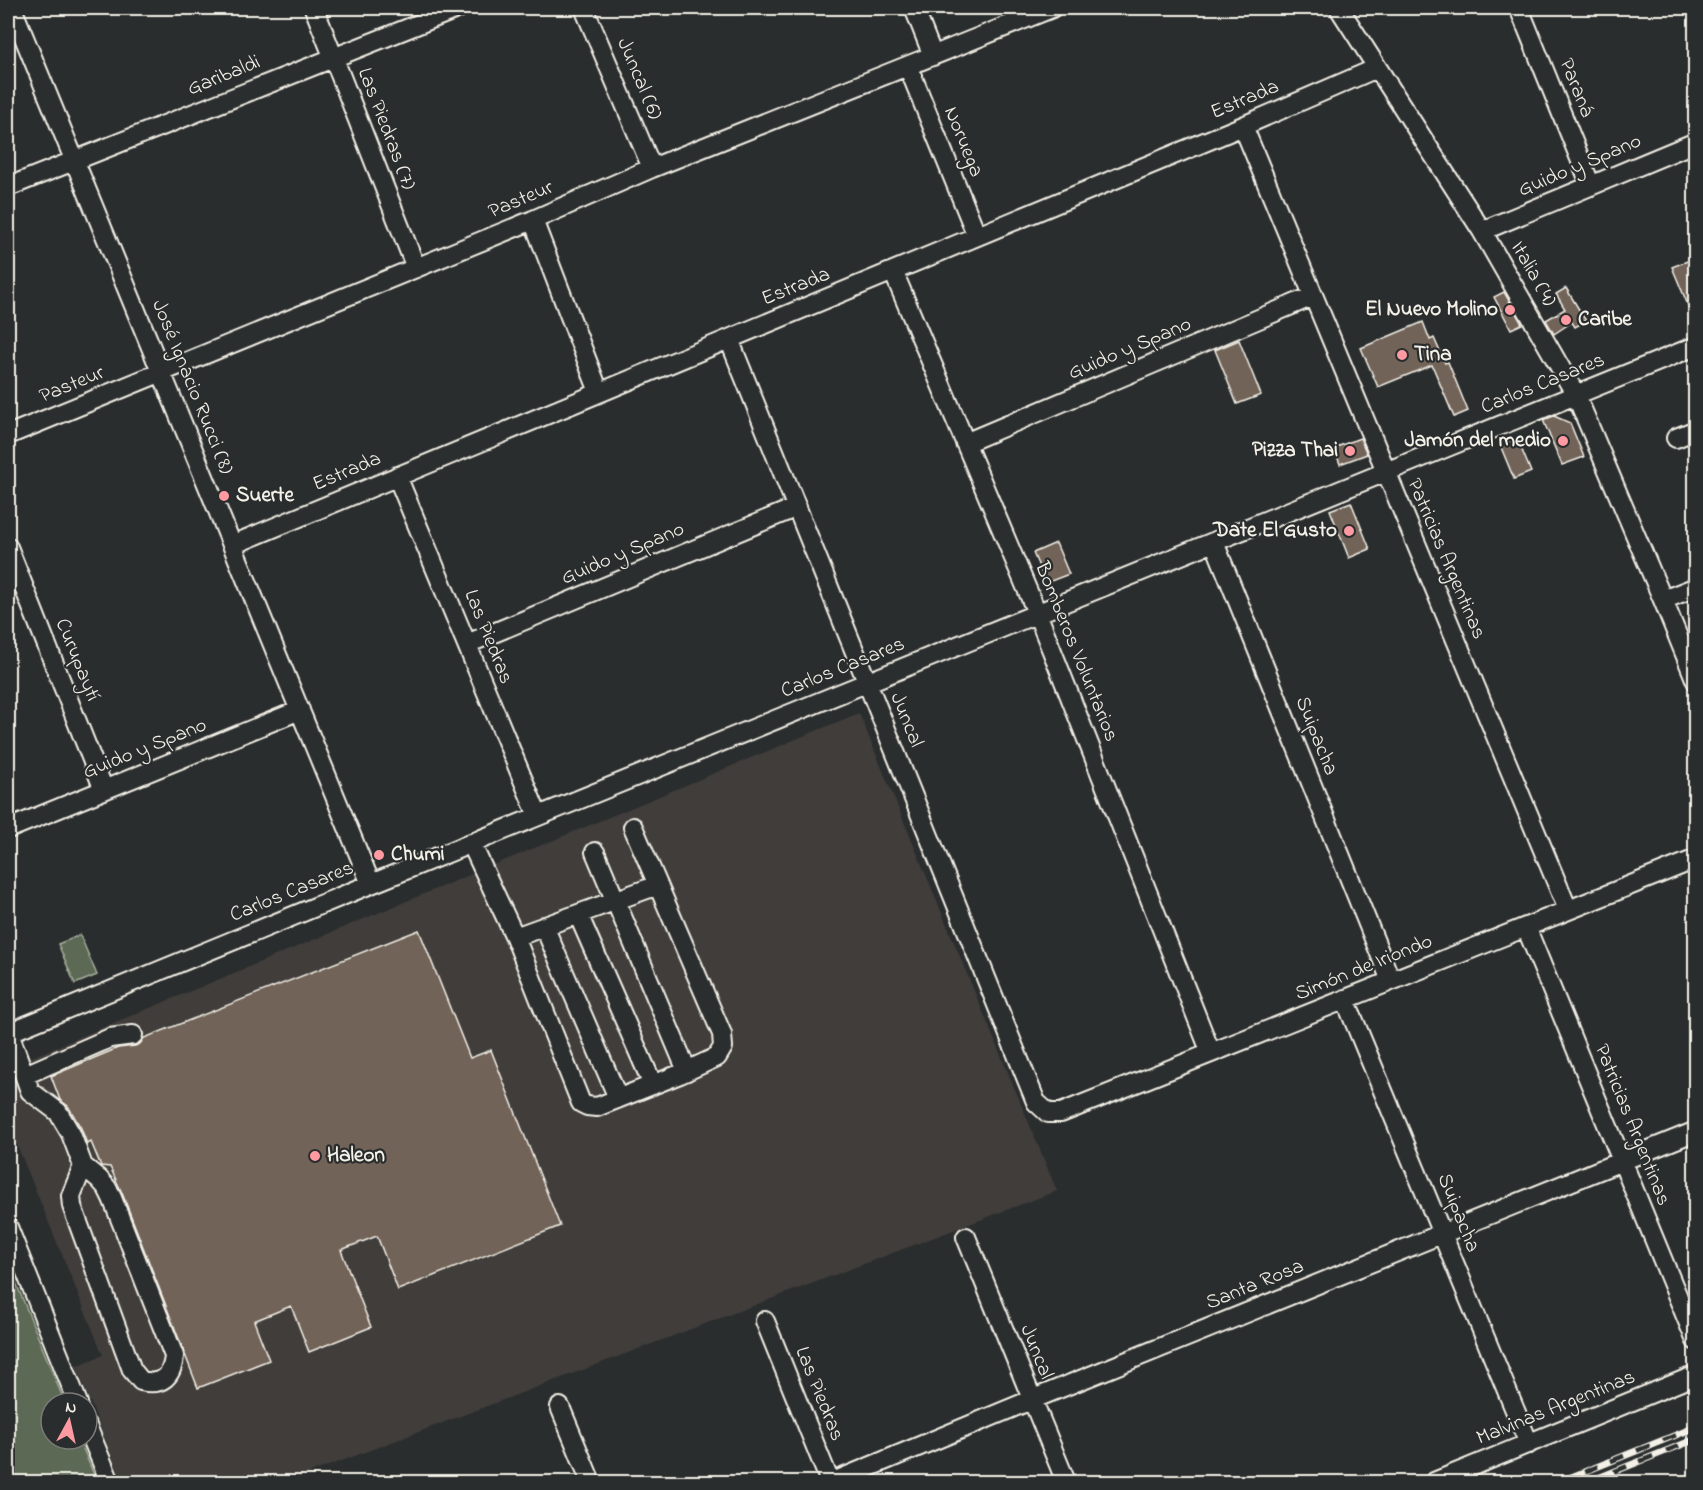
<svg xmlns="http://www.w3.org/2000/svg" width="1703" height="1490" viewBox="0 0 1703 1490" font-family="'Indie Flower',sans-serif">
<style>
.built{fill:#403e3b}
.green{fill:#5b6b54;stroke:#a8ae9e;stroke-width:1.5}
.building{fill:#726458;stroke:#f4f1e8;stroke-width:1.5}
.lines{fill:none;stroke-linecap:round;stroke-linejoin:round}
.minor-casing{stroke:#f4f1e8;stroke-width:22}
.minor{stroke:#2a2d2e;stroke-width:18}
.rail-casing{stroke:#f4f1e8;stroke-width:7}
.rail{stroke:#2a2d2e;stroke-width:4.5;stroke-dasharray:14;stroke-linecap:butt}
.poi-dot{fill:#ff9aa2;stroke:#2a2d2e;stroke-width:2}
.labels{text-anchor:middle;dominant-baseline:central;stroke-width:4.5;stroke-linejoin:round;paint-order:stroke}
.street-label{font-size:21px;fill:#f4f1e8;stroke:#2a2d2e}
.poi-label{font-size:21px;font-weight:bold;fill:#f4f1e8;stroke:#2a2d2e;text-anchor:start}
</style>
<rect width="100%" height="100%" fill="#2a2d2e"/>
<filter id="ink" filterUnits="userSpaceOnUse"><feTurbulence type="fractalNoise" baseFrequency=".0167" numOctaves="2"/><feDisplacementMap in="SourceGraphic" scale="12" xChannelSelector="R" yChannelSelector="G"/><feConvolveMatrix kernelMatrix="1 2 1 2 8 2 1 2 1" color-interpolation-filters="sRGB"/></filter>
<g filter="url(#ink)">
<path class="built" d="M859,713l198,478 -771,291h-164l-46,-116 27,-11 -95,-232v-56z"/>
<path class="green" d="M80,935l17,40 -22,9 -17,-40z
M8,1263l57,140h-14v36h28l18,43h-89z"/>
<path class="building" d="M1695,258v64l-23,-55z
M1566,288l20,33 -11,6 -3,-5 -18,12 -8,-14 19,-11 -9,-15z
M1504,292l18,32 -11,5 -17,-32z
M1423,322l7,18 4,-2 11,25 3,-1 20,49 -14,6 -22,-52 -54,22 -17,-39z
M1239,340l22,55 -24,9 -22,-54z
M1554,416l16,7 14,34 -22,8 -19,-45z
M1360,438l7,16 -27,10 -6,-16z
M1517,438l14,34 -17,7 -14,-34z
M1351,502l19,47 -21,9 -19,-48z
M1056,543l13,31 -18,7 -8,-5 -10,-23z
M419,930l51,128 21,-8 69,176 -162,64 -21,-54 -36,14 30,77 -62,25 -18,-46 -37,15 15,39 -71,28 -76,-195 -12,-26 -9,-1 -10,-24 -4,2 -6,-16 -13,-22 -8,-6 -9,-24 67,-28 17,-2 5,-2 4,-6z"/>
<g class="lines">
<g class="minor-casing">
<path id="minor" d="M12,8l359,876
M314,8l102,260
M584,8l68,160
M914,8l19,48
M1339,8l143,223 94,164 87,205 33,81
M1519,8l72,178
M908,66l69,170
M1243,126l325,784
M8,187l451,-179
M533,220l66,172
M1482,231l214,-89
M893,271l144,342 174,440
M729,339l307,763 12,11h13l635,-254
M8,435l525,-215 119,-52 400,-160
M1676,438l20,-8
M965,443l348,-147
M397,476l141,340
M1214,542l177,439
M232,545l1011,-419 134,-58
M8,547l96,243
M1663,600l33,-13
M467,644l330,-137
M8,829l292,-119
M471,843l44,94 66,166 6,3 10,1 83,-33 37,-17 6,-10 -1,-13 -89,-207
M595,852l92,219
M578,914l75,171
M544,926l74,172
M1526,927l170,414
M515,937l143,-52
M1345,999l184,445
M8,1033l363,-149 1325,-538
M9,1033l21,58 28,21 13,22 12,32 16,13 8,9 5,10 62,158c-2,21 -12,30 -33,25l-9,-11 -60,-164 -1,-10 12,-30
M25,1075l85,-37 23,-3
M8,1227l70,176
M966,1237l100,245
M765,1321l65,161
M560,1407l31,75
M87,1426l23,56
M833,1482l198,-82 665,-269
M1434,1482l262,-107"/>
</g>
<use href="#minor" class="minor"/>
<g class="rail-casing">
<path id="rail" d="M1559,1482l137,-55
M1588,1482l108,-43"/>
</g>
<use href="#rail" class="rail"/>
</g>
</g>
<g class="poi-dot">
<circle cx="1510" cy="310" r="6"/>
<circle cx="1566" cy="320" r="6"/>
<circle cx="1402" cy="355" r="6"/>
<circle cx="1563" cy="441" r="6"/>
<circle cx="1350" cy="451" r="6"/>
<circle cx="224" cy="496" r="6"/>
<circle cx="1349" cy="531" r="6"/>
<circle cx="379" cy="855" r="6"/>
<circle cx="315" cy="1156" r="6"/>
</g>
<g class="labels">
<g class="street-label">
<text transform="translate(224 76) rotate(-22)">Garibaldi</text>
<text transform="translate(639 79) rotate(67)">Juncal (6)</text>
<text transform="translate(1576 88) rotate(68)">Paraná</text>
<text transform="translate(1245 100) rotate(-23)">Estrada</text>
<text transform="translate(386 129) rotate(69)">Las Piedras (7)</text>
<text transform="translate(963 142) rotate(68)">Noruega</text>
<text transform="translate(1580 166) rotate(-23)">Guido y Spano</text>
<text transform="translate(521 200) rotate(-23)">Pasteur</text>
<text transform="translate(1533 274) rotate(60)">Italia (4)</text>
<text transform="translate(796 287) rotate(-22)">Estrada</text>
<text transform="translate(1130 349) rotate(-23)">Guido y Spano</text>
<text transform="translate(1543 384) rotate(-22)">Carlos Casares</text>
<text transform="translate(72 385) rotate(-22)">Pasteur</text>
<text transform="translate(192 387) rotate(68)">José Ignacio Rucci (8)</text>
<text transform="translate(347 472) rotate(-23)">Estrada</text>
<text transform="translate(623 554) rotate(-23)">Guido y Spano</text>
<text transform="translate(1446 559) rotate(67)">Patricias Argentinas</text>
<text transform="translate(488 637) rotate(68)">Las Piedras</text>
<text transform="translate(1076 652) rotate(68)">Bomberos Voluntarios</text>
<text transform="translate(77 660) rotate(68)">Curupaytí</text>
<text transform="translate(843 668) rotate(-22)">Carlos Casares</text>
<text transform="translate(906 720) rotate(68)">Juncal</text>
<text transform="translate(1316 736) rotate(68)">Suipacha</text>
<text transform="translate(145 749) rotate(-22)">Guido y Spano</text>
<text transform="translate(292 892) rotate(-22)">Carlos Casares</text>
<text transform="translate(1364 968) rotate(-22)">Simón de Iriondo</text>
<text transform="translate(1632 1125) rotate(68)">Patricias Argentinas</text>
<text transform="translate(1458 1213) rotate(68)">Suipacha</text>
<text transform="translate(1255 1285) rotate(-22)">Santa Rosa</text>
<text transform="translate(1036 1352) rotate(68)">Juncal</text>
<text transform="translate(819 1394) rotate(68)">Las Piedras</text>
<text transform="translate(1556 1408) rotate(-22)">Malvinas Argentinas</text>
</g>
<g class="poi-label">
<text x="1498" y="310" text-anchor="end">El Nuevo Molino</text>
<text x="1578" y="320">Caribe</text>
<text x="1414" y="355">Tina</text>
<text x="1551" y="441" text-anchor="end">Jamón del medio</text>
<text x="1338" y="451" text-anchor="end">Pizza Thai</text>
<text x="236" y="496">Suerte</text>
<text x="1337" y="531" text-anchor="end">Date El Gusto</text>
<text x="391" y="855">Chumi</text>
<text x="327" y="1156">Haleon</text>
</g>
</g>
<rect width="1703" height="1490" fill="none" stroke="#2a2d2e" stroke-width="30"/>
<rect x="15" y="15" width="1673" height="1460" fill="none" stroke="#f4f1e8" stroke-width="2" filter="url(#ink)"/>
<g transform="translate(69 1421) rotate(8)"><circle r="28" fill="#2a2d2e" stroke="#7b7b78" stroke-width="1.5"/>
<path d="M0-4.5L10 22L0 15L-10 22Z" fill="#ff9aa2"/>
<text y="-9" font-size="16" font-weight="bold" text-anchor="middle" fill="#f4f1e8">N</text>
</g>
</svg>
